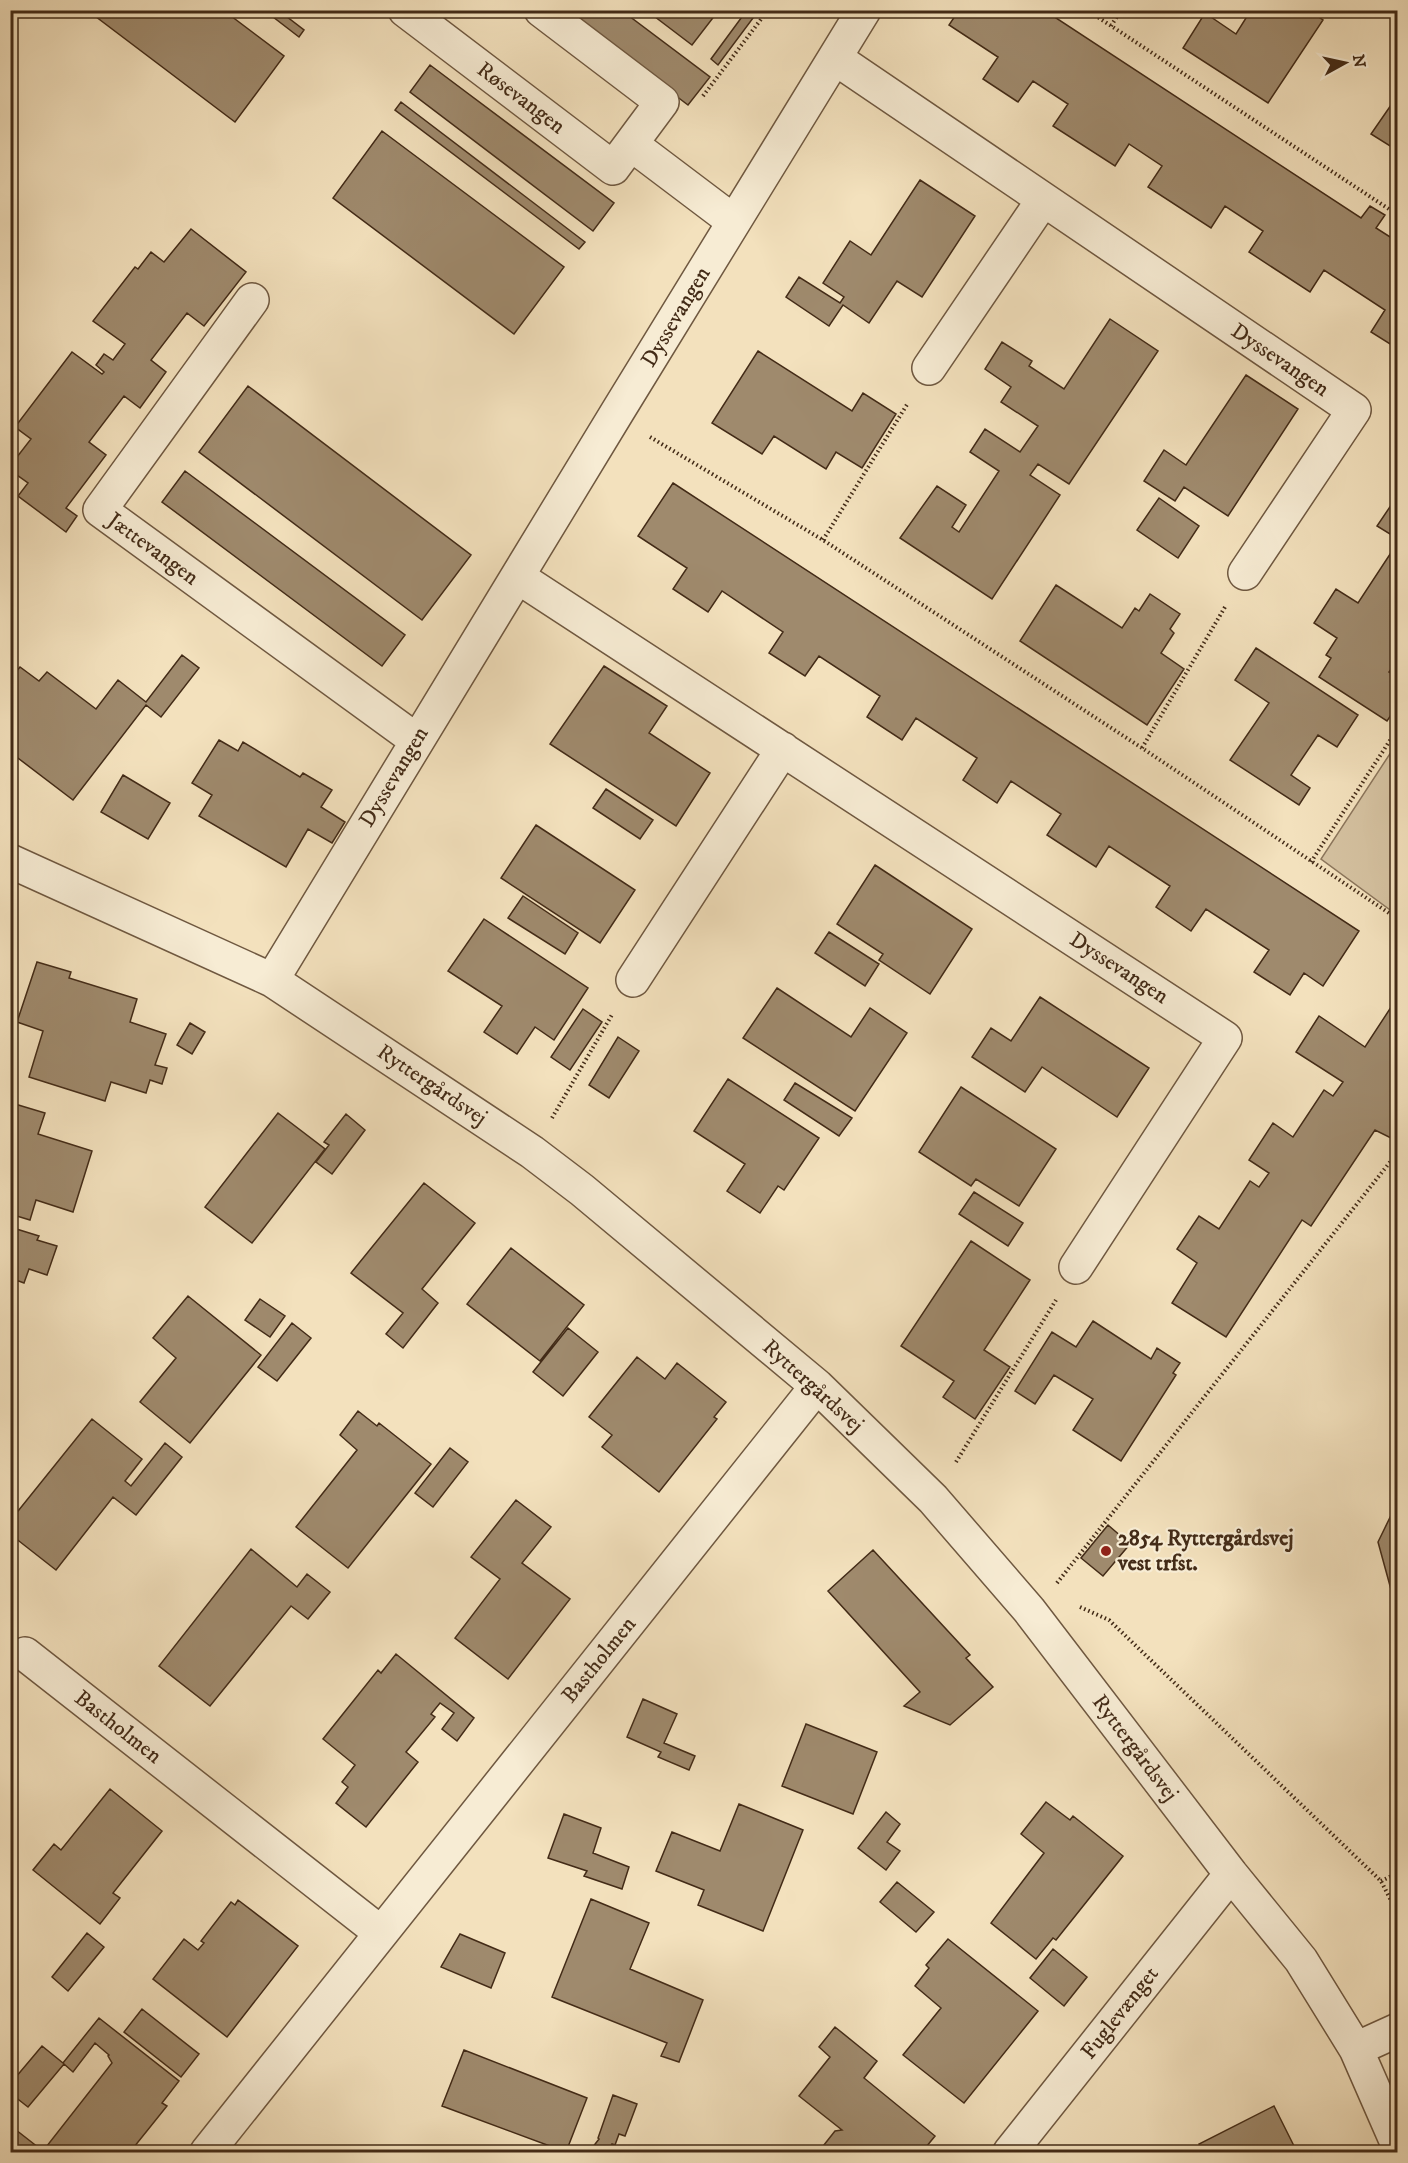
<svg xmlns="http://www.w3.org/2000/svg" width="1408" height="2163" viewBox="0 0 1408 2163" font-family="'IM FELL DW Pica',serif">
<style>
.green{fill:#d5c2a1;stroke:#8c765c;stroke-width:1.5}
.building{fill:#9f8a6d;stroke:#432b17;stroke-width:1.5}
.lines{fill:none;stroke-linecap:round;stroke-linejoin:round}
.minor-casing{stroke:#6f5840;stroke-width:36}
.path{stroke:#432b17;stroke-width:4;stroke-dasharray:1.5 3;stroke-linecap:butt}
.minor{stroke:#f7ecd4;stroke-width:33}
.poi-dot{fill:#8f2418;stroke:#f7ecd4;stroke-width:2}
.labels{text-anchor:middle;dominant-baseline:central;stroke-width:4.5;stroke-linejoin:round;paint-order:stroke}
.street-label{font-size:22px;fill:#432b17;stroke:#f7ecd4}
.poi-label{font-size:22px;font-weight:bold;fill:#432b17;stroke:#f7ecd4;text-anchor:start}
</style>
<rect width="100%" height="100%" fill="#f3e1bd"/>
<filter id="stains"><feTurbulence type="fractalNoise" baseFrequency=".00333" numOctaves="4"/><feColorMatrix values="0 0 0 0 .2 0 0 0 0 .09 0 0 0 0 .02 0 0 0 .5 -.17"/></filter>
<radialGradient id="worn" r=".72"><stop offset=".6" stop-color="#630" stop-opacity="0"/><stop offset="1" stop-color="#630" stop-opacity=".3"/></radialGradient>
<path class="green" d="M1397,743v172l-76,-56z"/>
<path class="building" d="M87,10h136l61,46 -49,66z
M264,10h14l26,20 -5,7z
M563,10h58l89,67 -22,28z
M646,10h73l-27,35z
M747,10h12l-41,55 -7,-6z
M959,10h85l317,208 9,-12 15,9 -9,13 22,14v107l-27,-17 14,-22 -61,-40 -14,22 -61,-40 14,-21 -38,-25 -14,22 -63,-41 14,-21 -33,-22 -14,22 -62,-40 15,-22 -35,-23 -15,21 -35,-23 15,-22 -49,-32z
M1251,10h57l15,10 -55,83 -85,-55 22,-35 31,21z
M430,65l184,138 -21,28 -183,-139z
M1398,95v56l-27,-17z
M401,102l184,140 -6,7 -184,-139z
M382,131l182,136 -50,67 -181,-136z
M920,180l55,36 -53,81 -25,-16 -28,42 -26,-18 -14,21 -43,-29 13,-20 41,26 4,-6 -21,-14 27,-42 21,14z
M191,229l55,43 -42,54 -17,-13 -36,47 15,12 -26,36 -16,-12 -35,46 17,13 -40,53 11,8 -11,16 -48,-36 10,-13 -18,-13v-4l21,-27 -16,-12 57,-75 30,22 2,-2 -8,-7 8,-11 9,6 12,-16 -32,-23 42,-54 3,2 13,-17 13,10z
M1110,319l48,32 -89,133 -31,-20 -8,11 30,20 -68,104 -92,-61 37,-52 29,19 -14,22 7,5 40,-61 -29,-19 15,-23 35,23 18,-26 -37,-24 10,-15 -26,-18 17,-27 30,19 -3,5 35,23z
M758,351l94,60 11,-18 33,21 -34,54 -26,-16 -10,17 -52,-33 -12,18 -50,-31z
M1246,375l52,34 -70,107 -44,-29 -9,14 -31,-20 20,-31 22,15z
M248,386l223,169 -49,65 -223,-168z
M185,471l220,164 -23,31 -220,-164z
M673,483l686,448 -36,55 -19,-13 -14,22 -36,-23 15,-22 -63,-41 -15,22 -35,-24 14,-21 -61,-40 -13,21 -49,-32 14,-21 -50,-33 -14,22 -34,-23 14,-22 -61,-40 -14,22 -35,-23 13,-21 -61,-40 -14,20 -36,-23 14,-21 -61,-41 -14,21 -35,-23 14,-21 -49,-32z
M1398,495v44l-21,-13z
M1159,498l40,28 -21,32 -41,-28z
M1398,542v118l-9,12 9,5v28l-11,16 -68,-44 12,-19 -5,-3 11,-17 -23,-15 22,-34 22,14z
M1056,585l66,43 13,-20 4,3 11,-17 30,20 -10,15 4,4 -13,20 23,16 -37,56 -127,-84z
M1256,648l102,67 -21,32 -19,-12 -27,40 19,13 -11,17 -69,-45 39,-57 -34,-23z
M182,655l17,13 -38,49 -15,-12 -73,95 -63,-48v-73l10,-12 19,14 8,-9 49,37 22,-29 28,22z
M604,666l63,40 -18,27 61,40 -34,53 -126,-82z
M219,740l19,11 5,-9 57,35 3,-4 29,17 -11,17 24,15 -13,21 -24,-14 -22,38 -87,-51 13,-21 -20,-12z
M123,775l47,28 -22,36 -47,-27z
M606,789l47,31 -13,19 -47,-31z
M536,825l99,65 -35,53 -99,-65z
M875,865l97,64 -42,65 -51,-34 4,-6 -46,-30z
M523,896l55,37 -13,21 -57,-36z
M484,919l104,69 -34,52 -19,-13 -18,27 -33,-22 18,-26 -54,-35z
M829,932l50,32 -14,22 -50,-33z
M37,962l34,10 -2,6 68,21 -7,23 36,12 -11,31 12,3 -5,16 -12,-4 -4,13 -35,-11 -6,19 -76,-24 14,-46 -26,-9z
M777,988l74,49 19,-29 37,25 -52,78 -112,-73z
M1040,997l109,71 -32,49 -75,-50 -17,25 -53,-35 19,-29 20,13z
M1397,998l1,137 -3,5 -20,-10 -64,96 -9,-6 -76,117 -54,-34 25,-40 -20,-14 22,-33 20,13 31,-48 9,6 10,-14 -20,-13 24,-37 20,14 31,-47 9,6 10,-14 -47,-30 23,-36 46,31z
M583,1009l19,13 -32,48 -19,-13z
M190,1023l15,9 -13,22 -15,-9z
M618,1037l21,14 -30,47 -20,-13z
M728,1079l91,59 -35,52 -6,-4 -18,27 -33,-22 18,-27 -51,-33z
M795,1083l57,35 -13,18 -55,-36z
M961,1087l95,62 -37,57 -43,-27 -5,7 -52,-34z
M15,1104l30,9 -7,21 54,17 -19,61 -37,-12 -6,20 -20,-6v-95z
M278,1113l47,36 -73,94 -47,-36z
M346,1114l19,16 -33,44 -16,-12 13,-17 -5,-3z
M424,1183l51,40 -53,66 16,14 -35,45 -17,-14 17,-21 -52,-40z
M974,1192l49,31 -15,23 -49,-32z
M10,1227l29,9 -2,4 20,6 -10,29 -18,-6 -5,14 -8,-3 -6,19z
M971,1241l59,39 -46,70 26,17 -35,52 -32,-22 11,-16 -53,-35z
M511,1248l73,57 -44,56 -73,-57z
M188,1296l73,59 -71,88 -50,-41 36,-44 -23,-20z
M260,1299l25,17 -15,21 -25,-17z
M1093,1321l58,38 6,-11 23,15 -7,10 3,2 -55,86 -48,-31 20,-31 -39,-24 -19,29 -20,-13 37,-59 24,15z
M292,1323l19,15 -34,43 -19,-14z
M568,1328l30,24 -35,44 -30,-24z
M637,1357l28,22 12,-16 49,39 -12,15 3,2 -58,73 -57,-45 10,-12 -23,-18z
M358,1411l19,15 2,-3 52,41 -83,104 -52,-41 61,-77 -17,-15z
M92,1419l50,40 -17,22 6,5 34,-43 17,14 -46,58 -23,-18 -57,73 -46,-36v-13z
M450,1448l18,14 -35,45 -18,-14z
M516,1500l35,27 -29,36 48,36 -62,80 -53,-41 45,-59 -29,-22z
M1398,1501v114l-20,-73z
M1108,1525l22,19 -27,32 -22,-18z
M251,1549l46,38 10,-13 23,18 -22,27 -17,-13 -81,100 -51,-40z
M873,1550l97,105 -4,3 27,29 -43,38 -46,-19 16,-14 -92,-101z
M396,1654l78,64 -17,23 -15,-12 12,-16 -14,-10 -9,11 4,3 -29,35 12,10 -52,65 -30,-24 12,-16 -6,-5 13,-17 -32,-26 55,-69 3,3z
M643,1699l34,15 -13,29 31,13 -6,14 -31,-13 3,-5 -34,-15z
M806,1724l71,28 -24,62 -71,-28z
M110,1789l52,42 -49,62 7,5 -20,26 -67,-54 21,-26 7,6z
M1046,1802l24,18 3,-4 50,40 -67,84 -3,-2 -17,21 -45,-36 53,-70 -23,-19z
M739,1804l64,26 -40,101 -65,-26 6,-15 -48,-19 16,-39 48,19z
M886,1812l14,12 -13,18 13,9 -14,19 -28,-22z
M564,1814l37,14 -8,25 36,14 -7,22 -38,-13 3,-5 -39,-13z
M897,1882l37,30 -18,20 -36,-30z
M591,1899l58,24 -19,46 73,31 -24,62 -18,-6 6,-13 -115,-46z
M238,1900l60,46 -71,91 -74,-58 31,-40 14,11 6,-7 -3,-2 30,-39 4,3z
M87,1933l17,14 -36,44 -16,-14z
M460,1934l45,19 -14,35 -50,-21z
M948,1939l90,72 -74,92 -61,-48 38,-47 -26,-22 14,-18 -3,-3z
M1053,1949l34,28 -23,29 -34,-28z
M142,2009l57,45 -18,23 -57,-45z
M99,2018l80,63 -17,22 5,3 -37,46h-120v-15l6,-7 27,21 69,-88 -4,-7 1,-1 -14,-12 -22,29 -9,-8 -36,43 -18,-14v-9l32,-38 21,17z
M835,2027l42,34 -13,17 71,58 -13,16h-100l-2,-2 15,-19 7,-1 -43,-34 31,-39 -11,-10z
M464,2050l123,48 -21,54 -124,-46z
M613,2095l24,9 -12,32 -6,-2 -4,11 -3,-1 -5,8h-18l10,-13 -1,-1z
M1274,2106l23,46h-94l-4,-8z"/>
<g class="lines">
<g class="minor-casing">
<path id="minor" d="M405,10l208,158 49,-66 -121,-92
M835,58l519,352 -109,163
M631,144l102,77
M252,300l-152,210 316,230
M929,368l114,-168
M518,577l707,461 -149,229
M10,861l262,119 260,172 50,38 235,196 116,113 96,111 202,264 70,86 55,89 42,96
M272,980c195,-325 394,-647 592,-970
M633,980l150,-231
M25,1654l356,279
M1356,2049l42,-19
M207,2152l610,-766
M1010,2152l221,-278"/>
</g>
<path class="path" d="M1087,10l311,205
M1111,26l10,-16
M703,96l65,-86
M650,437l173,103 319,208 256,171
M823,540l85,-137
M1142,748l83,-141
M1311,862l87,-134
M552,1118l61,-105
M956,1462l100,-162
M1057,1583l341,-431
M1080,1607l29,13 272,261 17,33
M1381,1881l17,-8"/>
<use href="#minor" class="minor"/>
</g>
<circle class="poi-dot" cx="1106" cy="1551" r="6"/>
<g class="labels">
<g class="street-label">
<text transform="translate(521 98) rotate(37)">Røsevangen</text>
<text transform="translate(676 317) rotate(-59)">Dyssevangen</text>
<text transform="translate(1280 360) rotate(34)">Dyssevangen</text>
<text transform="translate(153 549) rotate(36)">Jættevangen</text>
<text transform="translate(394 777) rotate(-59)">Dyssevangen</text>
<text transform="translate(1119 968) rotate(33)">Dyssevangen</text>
<text transform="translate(432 1085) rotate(34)">Ryttergårdsvej</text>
<text transform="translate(813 1386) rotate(42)">Ryttergårdsvej</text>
<text transform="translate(599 1660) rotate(-51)">Bastholmen</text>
<text transform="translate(118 1727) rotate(38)">Bastholmen</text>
<text transform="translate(1135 1748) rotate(53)">Ryttergårdsvej</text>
<text transform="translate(1120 2013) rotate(-52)">Fuglevænget</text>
</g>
<g class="poi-label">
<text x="1118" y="1538">2854 Ryttergårdsvej<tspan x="1118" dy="25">vest trfst.</tspan></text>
</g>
</g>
<rect width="1408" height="2163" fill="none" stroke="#f3e1bd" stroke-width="36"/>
<rect x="12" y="12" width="1384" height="2139" fill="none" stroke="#432b17" stroke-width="3"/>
<rect x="18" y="18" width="1372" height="2127" fill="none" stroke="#432b17" stroke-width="1.5"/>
<g transform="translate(1345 63) rotate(82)" stroke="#f7ecd4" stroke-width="4.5" paint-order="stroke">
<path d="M0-4.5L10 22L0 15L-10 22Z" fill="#432b17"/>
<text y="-9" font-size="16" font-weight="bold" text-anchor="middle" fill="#432b17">N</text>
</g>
<rect width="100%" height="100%" filter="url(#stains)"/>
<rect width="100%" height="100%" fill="url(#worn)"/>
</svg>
